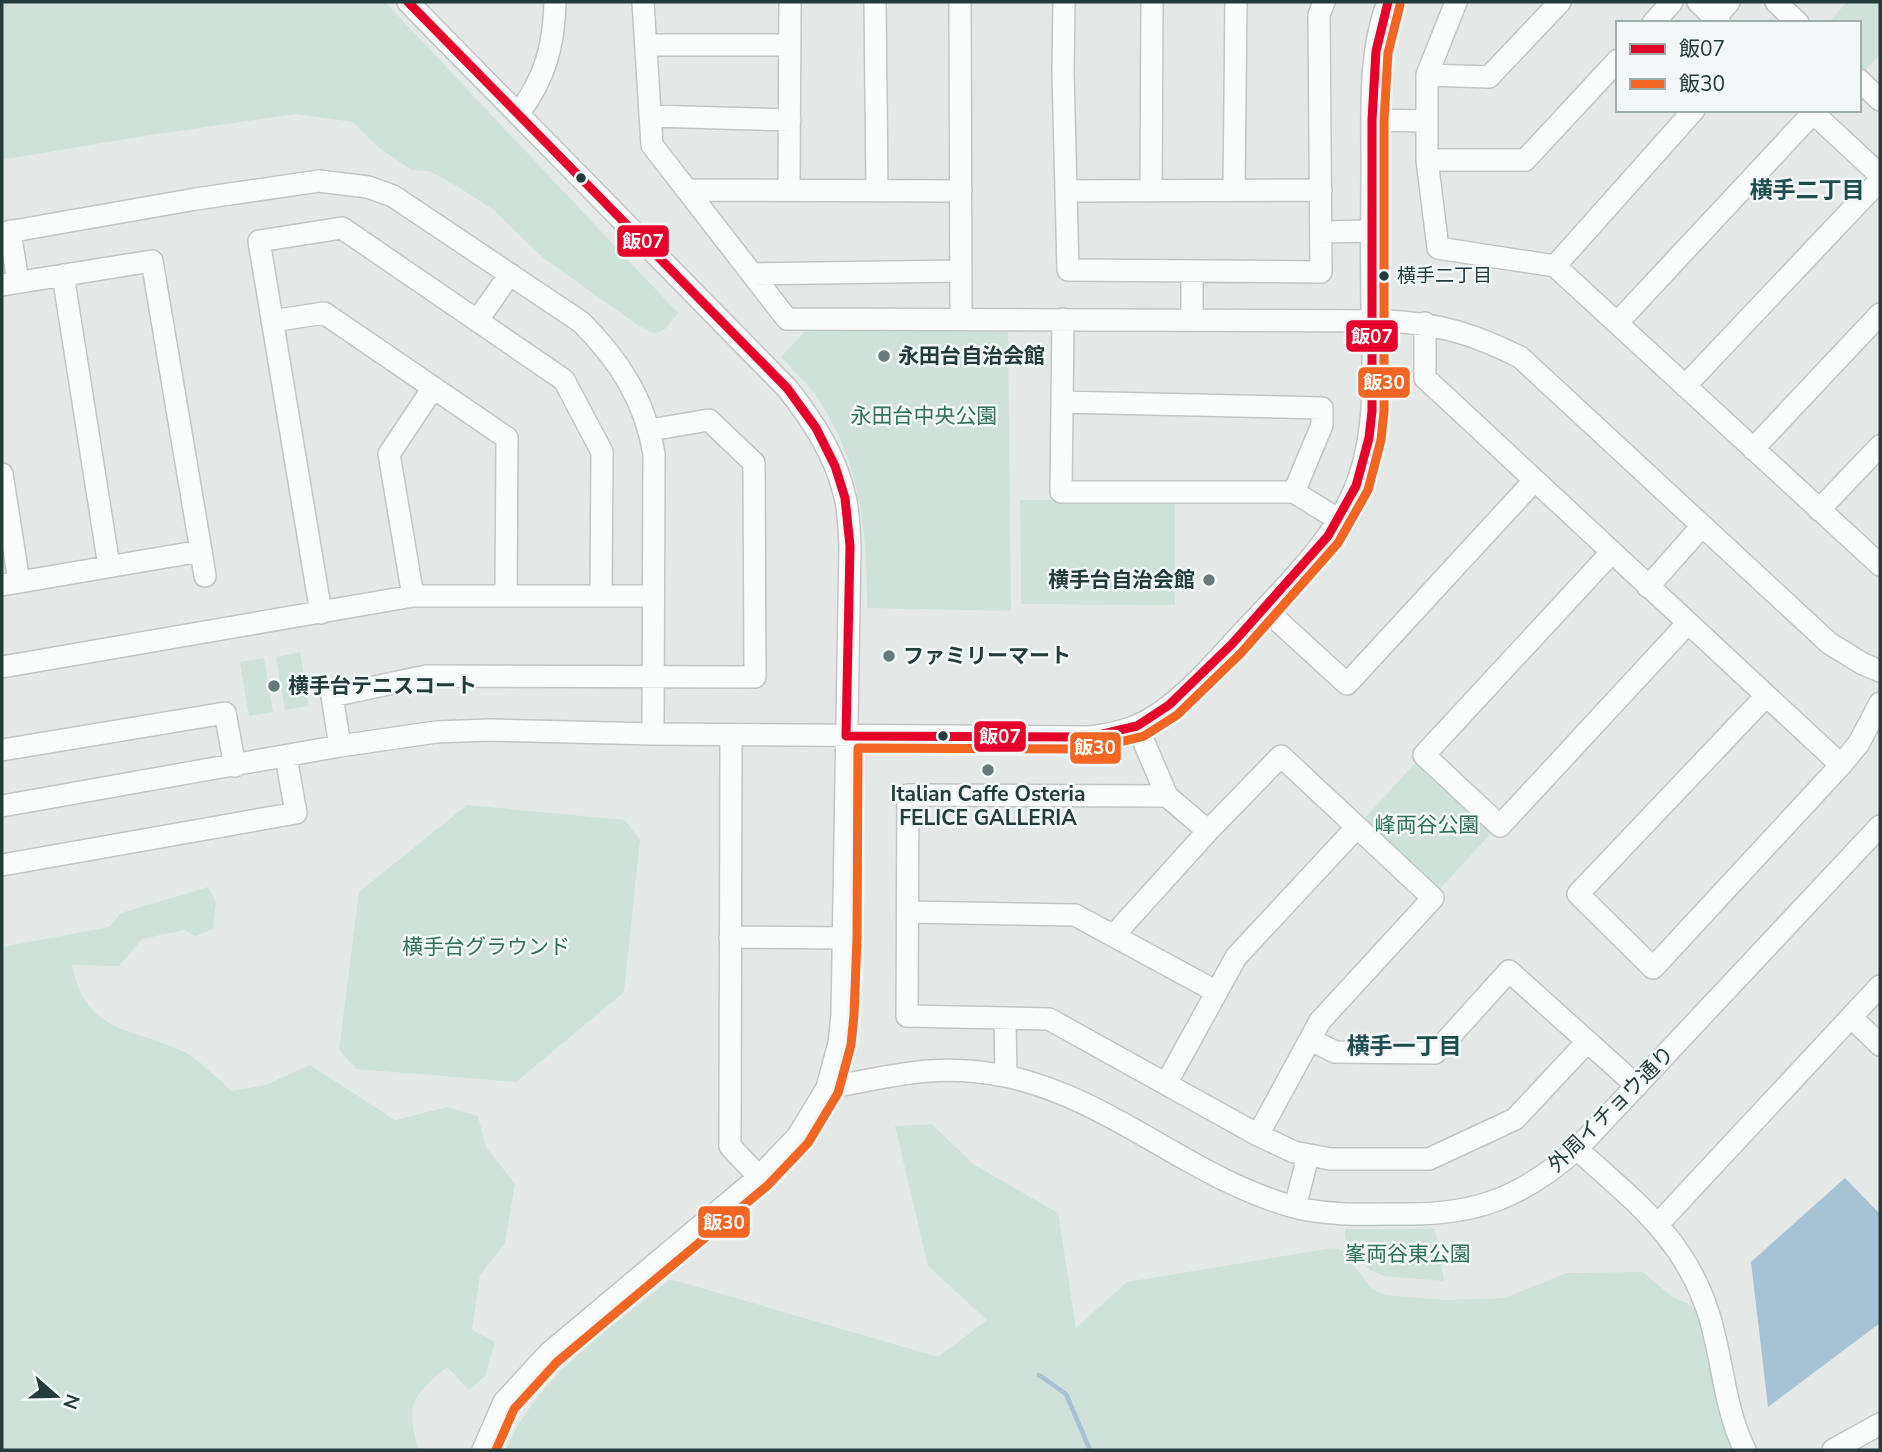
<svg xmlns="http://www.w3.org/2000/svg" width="1882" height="1452" viewBox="0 0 1882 1452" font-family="'Nunito Sans','Noto Sans JP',sans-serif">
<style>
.green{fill:#cee2d9}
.water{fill:#a6c3d6}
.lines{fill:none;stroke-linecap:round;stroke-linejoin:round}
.stream{stroke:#a6c3d6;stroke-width:4.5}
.minor-casing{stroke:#c1c6c5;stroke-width:24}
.minor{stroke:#fbfcfc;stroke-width:21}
.bus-1-casing{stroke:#f2f8f7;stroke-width:14}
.bus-2-casing{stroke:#f2f8f7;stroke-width:14}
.bus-1{stroke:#e4002b;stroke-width:9}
.bus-2{stroke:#f26522;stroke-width:9}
.bus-dot{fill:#233c3b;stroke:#f2f8f7;stroke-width:2.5}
.poi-dot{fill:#677978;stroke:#f2f8f7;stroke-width:2.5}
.labels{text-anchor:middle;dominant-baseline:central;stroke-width:5;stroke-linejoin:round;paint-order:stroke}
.bus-label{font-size:19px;fill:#233c3b;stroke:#f2f8f7;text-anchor:start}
.poi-label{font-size:21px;font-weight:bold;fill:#233c3b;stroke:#f2f8f7;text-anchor:start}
.park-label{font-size:21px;fill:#2f7159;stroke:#f2f8f7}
.street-label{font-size:21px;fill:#233c3b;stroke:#f2f8f7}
.neighbourhood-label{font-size:23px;font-weight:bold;fill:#1f4c4d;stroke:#f2f8f7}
.line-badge{stroke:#f2f8f7;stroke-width:2.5}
.badge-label{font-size:19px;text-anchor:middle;font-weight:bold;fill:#fff}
</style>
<rect width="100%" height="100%" fill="#e4e9e8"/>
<path class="green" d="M2,2h383l293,311 -13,16 -10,5 -16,-8 -97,-69 -48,-47 -39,-25 -26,-14 -17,-1 -33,-22 -26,-26 -57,-8 -159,23 -135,23z
M1847,2h33v52l-16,18 -5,-4v-45h-31z
M807,329h201l3,282 -144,-3c0,-78 -6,-148 -53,-215 -10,-13 -22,-24 -33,-36z
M1175,499v106l-154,-1 -1,-104z
M300,652l9,54 -24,4 -9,-53z
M264,658l9,54 -24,4 -9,-54z
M1418,760l76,70 -56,61 -76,-70z
M467,805l158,15 15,20 -16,152 -108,90 -160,-13 -17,-19 20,-158z
M208,887l8,15 -3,27 -18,7 -11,-6 -42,9 -23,27 -47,-1c14,68 56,62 108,85 19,8 36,28 52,41l33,-6 45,-20 85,55 52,-13 31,9 8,31 29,37 -10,59 -25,32 -8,55 23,12 -10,34 -16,14 -22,-23c-10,8 -26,21 -32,33 -6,13 -1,37 4,50h-417v-503l107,-20 12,-14z
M932,1124l41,40 85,49 18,115 51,-46 205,-34 10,2 30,39 14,6 60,5 59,-2 62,-25 76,-1 28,24 38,18 36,136h-1239c30,-74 105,-121 164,-171l268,78 49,-37 -59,-54 -33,-140z
M1345,1229h90l9,52 -60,-5 -14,-6 -25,-32z"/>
<path class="water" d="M1845,1178l35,36v109l-112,84 -17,-145z"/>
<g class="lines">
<path class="stream" d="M1039,1375l27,19 24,56"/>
<g class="minor-casing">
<path id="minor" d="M408,2l379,386c26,33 49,68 58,109 4,15 4,33 5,49l-8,469 -3,28 -12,45 -29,48 -39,41 -210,176 -45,49 -21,48
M643,2l9,143 135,174 601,2c54,3 85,13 132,36l309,286 34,21 17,7
M875,2l2,188
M960,2l1,317
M1064,2l-1,70 5,198 253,2 -2,-257 5,-13
M1456,2l-29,73v85l11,88 117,18 325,299
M1698,2l22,21
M1776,2l22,21
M1715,18l14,-16
M1653,23l19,-21
M646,45h144
M1427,75l62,2 71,-75
M1859,80l21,20
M1810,110l70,65
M518,114c27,-35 36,-68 37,-112
M651,116l139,4
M1372,120l54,1
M1427,160h98l93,-100
M688,190l273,1
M789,190l1,-188
M1151,190l1,-188
M1234,190l2,-188
M1067,191l254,-1
M10,231l8,51
M1321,232l51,-1
M2,233l194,-34 123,-18 49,6 25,9 188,126c38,38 64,78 73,132l-1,280
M1555,266l139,-156
M752,274l209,-3
M63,275l46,291
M2,285l150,-24 49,290 -199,34
M1063,319l-2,173h233l45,28
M1192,320v-49
M272,321l52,-8 183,125 -1,158
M477,321l33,-47
M1425,323v55l416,387
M1617,323l196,-210
M1685,386l195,-206
M1062,402l260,6v17l-28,67
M1753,449l127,-135
M2,474l17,108
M1819,510l61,-64
M201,551l4,25
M1611,553l-187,202 76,71 187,-202
M1648,587l54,-61
M413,596l-24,-142 44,-66
M1265,609l82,75 187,-203
M321,613l-62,-372 83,-13 222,152 38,72 -1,144
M2,667l411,-71h240
M1766,696l-188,198 75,74 188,-203 18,-22 21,-40
M1137,726l30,70 41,35
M731,735l-1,411 29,31
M340,746l-8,-50 94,-20 329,1 -1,-214 -45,-43 -59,10
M2,750l223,-37 10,53
M1167,796l-259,-1 -1,221 142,3 209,116 36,17 36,7h99l86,-40 72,-77
M2,806l338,-60 96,-14 53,-2 164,4 437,3c16,-2 32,-5 46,-11 39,-16 79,-63 107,-94 38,-40 93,-94 113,-146 22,-56 17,-120 16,-178 -1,-50 0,-99 0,-149 0,-51 -3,-109 16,-157
M2,865l294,-52 -10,-56
M908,912l167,3 142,77
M1114,935l94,-104 73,-75 152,142 -113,123 -62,114
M730,937l115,1
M1851,1017l29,28
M1005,1019l1,57
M1311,1040l24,12 100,1 74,-82 128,115
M1166,1084l70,-127 121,-130
M827,1088c66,-12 110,-26 178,-12 107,22 188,105 293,132 35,8 70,6 106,6 73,1 118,-17 173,-65l303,-323
M1577,1149c57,52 108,89 132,166 14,45 15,93 36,135
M1295,1207l13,-51
M1659,1223l221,-237
M1833,1450l47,-26"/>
</g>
<use href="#minor" class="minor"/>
<g class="bus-1-casing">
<path id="bus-1" d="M408,2l379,386 29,40 19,38 10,32 5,48 -4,190 244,1 47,-11 32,-21 63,-61 96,-108 28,-50 13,-48 3,-27v-291l4,-69 12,-49"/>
</g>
<g class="bus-2-casing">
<path id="bus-2" d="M496,1450l18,-41 43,-47 211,-177 40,-42 30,-50 13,-48 3,-30 3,-77 1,-190 232,1 54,-13 33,-21 64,-62 97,-110 30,-53 13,-50 3,-29v-291l4,-67 12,-48"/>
</g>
<use href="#bus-1" class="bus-1"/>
<use href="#bus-2" class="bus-2"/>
</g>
<g class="bus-dot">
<circle cx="581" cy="178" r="6"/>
<circle cx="1384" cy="276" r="6"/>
<circle cx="943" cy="736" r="6"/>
</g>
<g class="poi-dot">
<circle cx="884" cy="356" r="7"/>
<circle cx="1209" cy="580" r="7"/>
<circle cx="889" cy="656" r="7"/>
<circle cx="274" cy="686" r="7"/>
<circle cx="988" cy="770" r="7"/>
</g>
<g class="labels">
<g class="bus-label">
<text x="1397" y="276">横手二丁目</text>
</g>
<g class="poi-label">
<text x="898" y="356">永田台自治会館</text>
<text x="1195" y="580" text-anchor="end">横手台自治会館</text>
<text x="903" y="656">ファミリーマート</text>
<text x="288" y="686">横手台テニスコート</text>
<text x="988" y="794" text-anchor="middle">Italian Caffe Osteria<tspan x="988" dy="24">FELICE GALLERIA</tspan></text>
</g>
<g class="park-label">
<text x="924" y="416">永田台中央公園</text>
<text x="1427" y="825">峰両谷公園</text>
<text x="486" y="947">横手台グラウンド</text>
<text x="1408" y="1254">峯両谷東公園</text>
</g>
<g class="street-label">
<text transform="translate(1611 1109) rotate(-45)">外周イチョウ通り</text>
</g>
<g class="neighbourhood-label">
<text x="1807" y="190">横手二丁目</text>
<text x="1404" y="1046">横手一丁目</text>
</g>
</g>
<g class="line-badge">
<rect x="616" y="224" width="54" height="34" rx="7" fill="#e4002b"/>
<rect x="1345" y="319" width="54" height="34" rx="7" fill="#e4002b"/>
<rect x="1357" y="366" width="54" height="33" rx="7" fill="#f26522"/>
<rect x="973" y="720" width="54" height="33" rx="7" fill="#e4002b"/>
<rect x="1069" y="731" width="53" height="34" rx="7" fill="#f26522"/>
<rect x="697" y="1205" width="54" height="34" rx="7" fill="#f26522"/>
</g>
<g class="badge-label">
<text x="643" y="248">飯07</text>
<text x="1372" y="343">飯07</text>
<text x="1384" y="389">飯30</text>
<text x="1000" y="743">飯07</text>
<text x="1095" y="754">飯30</text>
<text x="724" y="1229">飯30</text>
</g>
<rect width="1882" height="1452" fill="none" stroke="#233c3b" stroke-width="7"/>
<rect x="1616" y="21" width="245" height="91" fill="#f2f8f7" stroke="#9fadac" stroke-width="2"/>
<rect x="1630" y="44" width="35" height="10" fill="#e4002b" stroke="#9fadac" stroke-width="2"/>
<text x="1679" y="56" font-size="21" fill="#233c3b">飯07</text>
<rect x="1630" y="79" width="35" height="10" fill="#f26522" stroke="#9fadac" stroke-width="2"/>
<text x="1679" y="91" font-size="21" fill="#233c3b">飯30</text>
<g transform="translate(56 1396) rotate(110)" stroke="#f2f8f7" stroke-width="5" paint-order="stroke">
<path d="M0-5L12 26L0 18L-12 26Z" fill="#233c3b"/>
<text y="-10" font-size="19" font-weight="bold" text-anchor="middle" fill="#233c3b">N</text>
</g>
</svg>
